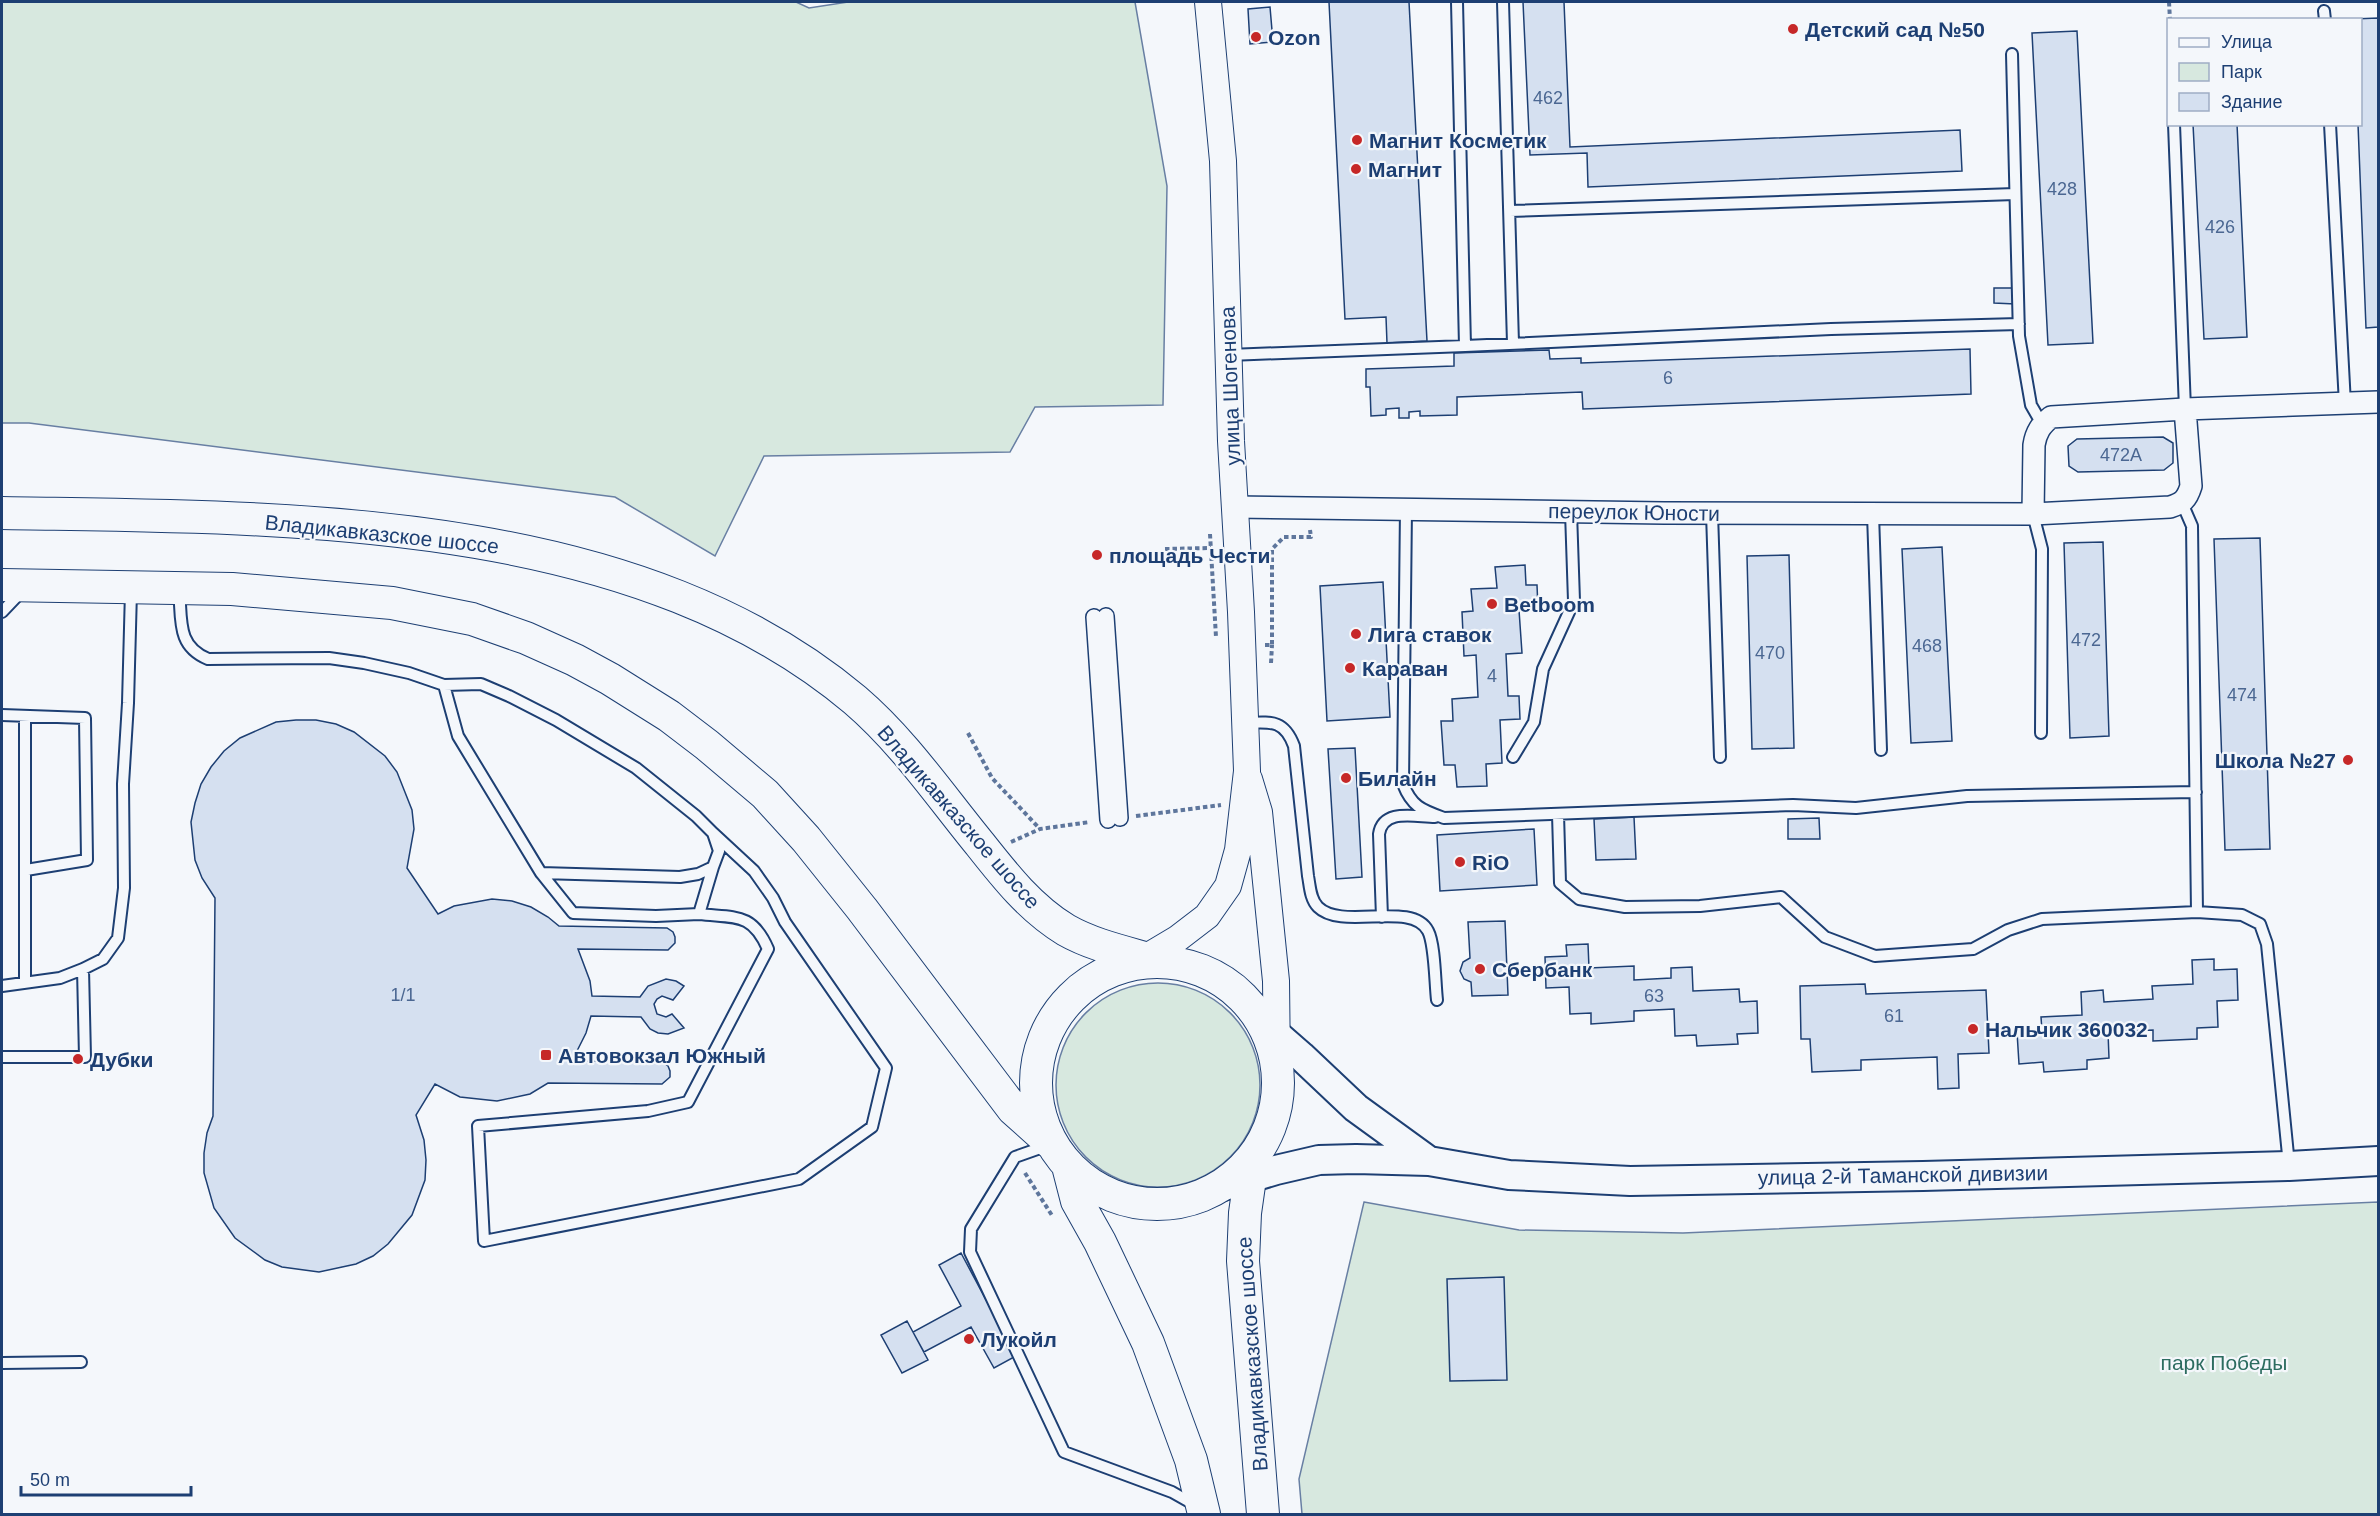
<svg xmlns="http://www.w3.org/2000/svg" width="2380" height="1516" viewBox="0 0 2380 1516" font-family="Arial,sans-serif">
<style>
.green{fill:#d7e8df;stroke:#687fa3;stroke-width:1.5}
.building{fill:#d5e0f0;stroke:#1d3f73;stroke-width:1.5}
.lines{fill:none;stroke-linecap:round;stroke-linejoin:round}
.service-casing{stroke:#1d3f73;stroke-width:14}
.pedestrian-casing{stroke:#1d3f73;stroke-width:18}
.minor-casing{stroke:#1d3f73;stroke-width:24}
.tertiary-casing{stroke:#1d3f73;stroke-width:28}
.secondary-casing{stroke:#1d3f73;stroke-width:32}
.primary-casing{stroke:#1d3f73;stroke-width:34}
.path{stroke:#5e769c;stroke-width:4;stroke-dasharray:4.5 3;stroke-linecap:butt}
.service{stroke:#f4f7fb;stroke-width:10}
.pedestrian{stroke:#f4f7fb;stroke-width:15}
.minor{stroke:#f4f7fb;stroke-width:21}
.tertiary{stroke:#f4f7fb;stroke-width:26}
.secondary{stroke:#f4f7fb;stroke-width:28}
.primary{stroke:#f4f7fb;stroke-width:32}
.poi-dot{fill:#c62828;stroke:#f4f7fb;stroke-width:2}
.labels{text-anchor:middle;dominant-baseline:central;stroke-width:4.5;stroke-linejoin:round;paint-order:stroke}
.number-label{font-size:18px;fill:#4b6792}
.poi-label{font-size:21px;font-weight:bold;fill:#1d3f73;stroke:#f4f7fb;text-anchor:start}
.street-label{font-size:21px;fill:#1d3f73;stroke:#f4f7fb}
.park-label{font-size:21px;fill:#2c6c60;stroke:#f4f7fb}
</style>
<rect width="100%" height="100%" fill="#f4f7fb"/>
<path class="green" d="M2,2h794l13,6 39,-6h287l32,184 -4,219 -128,2 -25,45 -246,4 -49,100 -100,-59 -586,-74h-27z
M1056 1085a102 102 0 1 1 204 0a102 102 0 1 1-204 0Z
M1364,1202l155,28 164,3 695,-31v312h-1076l-3,-35z"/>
<path class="building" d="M1329,2h80l18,339 -40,2 -1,-26 -41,2z
M1523,2h41l6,145 390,-17 2,41 -374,16 -1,-34 -57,2z
M1270,7l3,35 -23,2 -2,-35z
M2378,18v309l-12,1 -8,-204h2v-104l-7,-1z
M2077,31l16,312 -45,2 -16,-312z
M2193,124h44l10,213 -43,2z
M1994,288h22l-1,16 -21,-1z
M1970,349l1,45 -388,15 -1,-17 -125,5v18l-37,1v-5l-11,1v6h-10v-10l-13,1v6l-15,1 -1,-29h-4v-18l88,-3v-13l95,-3 1,9 31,-1v5z
M2163,437l10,6v20l-9,7 -86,2 -9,-6 -1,-20 9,-7z
M2260,538l10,311 -45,1 -11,-311z
M2103,542l6,194 -39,2 -6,-195z
M1942,547l10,194 -41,2 -9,-194z
M1789,555l5,193 -42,1 -5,-193z
M1525,565l1,20h11l1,24 -19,1 3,43 -16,1 2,42h11l1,23 -20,1 2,43 -16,1 1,22 -30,1 -2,-22h-11l-3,-44h12l-1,-22 26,-2 -2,-42 -12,1 -2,-44 11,-1 -2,-22 26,-1 -2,-21z
M1383,582l7,135 -63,4 -7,-135z
M296,720h20l20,4 18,8 31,24 12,16 15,38 2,19 -7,39 31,46 16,-8 38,-7 20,2 19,6 17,10 11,9 108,2 6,4 2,5v6l-7,7 -90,-1 12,32 2,15 48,1 8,-11 18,-7 10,2 8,5 -11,14 -11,-4 -5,3 -3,5 3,10 9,3 6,-3 12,14 -16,6 -10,-1 -8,-4 -9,-12 -50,-1 -5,17 -14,28 90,1 6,4 2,5v6l-8,7 -114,-1 -18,11 -33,7 -37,-4 -25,-13 -19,31 8,25 2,20 -1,20 -13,35 -24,29 -15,12 -17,8 -37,8 -37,-5 -17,-7 -30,-22 -21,-30 -10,-35v-20l3,-20 6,-17 2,-218 -13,-20 -7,-18 -4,-38 4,-19 6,-19 10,-17 13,-16 16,-13 36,-16z
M1355,748l7,129 -26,2 -8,-130z
M1634,817l2,42 -40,1 -2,-41z
M1819,818l1,21h-32v-20z
M1534,829l3,56 -97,6 -3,-56z
M1505,921l3,74 -36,1 -1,-14 -7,-3 -4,-8 3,-9 7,-4 -2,-36z
M1588,944l1,24 45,-2v14l37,-2v-10l21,-1 1,24 46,-2 1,13 17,-1 1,32 -21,1 1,10 -41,2 -1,-11 -21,1 -1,-27 -40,2v10l-43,3v-11l-21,1 -1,-27 -23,1 -1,-31 22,-1 -1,-11z
M2214,959v11l23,-1 1,31 -21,1 1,26 -21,1v11l-44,2v-11l-45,2 1,26 -22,2v9l-43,3 -1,-10 -24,2 -2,-32 25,-1 -1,-14 41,-2 -1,-23 22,-2 1,12 49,-3 -1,-13 41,-2 -1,-24z
M1865,984l1,10 120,-4 3,63 -31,1 1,34 -21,1 -1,-32 -76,3v10l-49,2 -2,-33h-9l-1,-53z
M961,1253l55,103 -22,12 -23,-41 -47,25 -11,-20 48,-26 -22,-41z
M1504,1277l3,103 -57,1 -3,-102z
M907,1321l21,39 -26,13 -21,-38z"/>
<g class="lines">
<g class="service-casing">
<path id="service" d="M1503,2l10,341
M2324,11l1,9
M2012,54l7,282 12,69 11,19
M2174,124l11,285
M2330,124l15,280
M1510,211l505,-17
M1465,346l366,-17 188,-5
M1229,355l236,-9 -8,-344
M2182,503l10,23 5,386
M1406,508l-3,276c9,23 19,26 41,34l349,-13 63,3 111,-12 229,-4
M1712,513l8,244
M1873,514l8,236
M2033,514l9,35 -1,184
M179,589c3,30 -3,57 29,70l121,-1 35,5 45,10 35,12 37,-1 28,12 47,24 80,48 60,48 17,17 6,18 -6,16 -15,7 -18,3 -139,-4 -83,-137 -14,-51
M2,612l20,-21
M2,715l83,3 2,142 -61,10
M1246,723c24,-1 38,-4 48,23l14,130c2,10 2,23 10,31 24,24 94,-7 110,24 7,13 7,52 9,69
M1513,757l21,-35 9,-53 31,-68 -3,-89
M1558,814l2,69 19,16 46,8 75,-1 81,-9 44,40 50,19 98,-7 35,-19 34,-11 155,-7 45,3 18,9 7,20 22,221
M541,873l32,40 83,3 43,-2 14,-47
M699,914c36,4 53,-2 69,35l-80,153 -40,9 -170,15 6,115 315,-62 73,-52 14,-59 -101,-146 -12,-24 -19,-27 -41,-38
M1382,917l-3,-83c4,-26 36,-17 56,-17
M25,983v-267
M2,986l58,-8 23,-9 20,-10 15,-21 6,-50 -1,-104 5,-81 3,-112
M2,1057h83l-2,-88
M1046,1146l-31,11 -44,72 -1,23 94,200 108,40 23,13
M2,1363l79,-1"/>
</g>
<g class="pedestrian-casing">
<path id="pedestrian" d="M1106,616l14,202
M1094,617l14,203"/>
</g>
<g class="minor-casing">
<path id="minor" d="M1235,507l429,6 369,1 137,-7c13,-4 17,-8 21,-21l-6,-77
M2033,514l1,-69c2,-13 7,-20 17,-28l134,-8 193,-7"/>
</g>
<g class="tertiary-casing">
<path id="tertiary" d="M1249,779l10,33 17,169 1,85
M1135,964l42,-25 30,-23 21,-30 10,-36 9,-79 -6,-159 -10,-171 -8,-280 -15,-159"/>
</g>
<g class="secondary-casing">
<path id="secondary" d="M1262,1022l39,34 55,52 73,53
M1220,1187l56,-17 43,-10 37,-1 73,2 80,14 121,6 293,-5 366,-10 89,-5"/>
</g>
<g class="primary-casing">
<path id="primary" d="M2,513c277,5 628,-2 853,187 48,41 84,94 124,143 26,33 51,65 87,87 28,16 63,23 93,32
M2,585l230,4 160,14 80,16 54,19 49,22 35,19 59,37 38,29 58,49 41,45 56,70 151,200 39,35
M1036 1083a121 121 0 1 1 242 0a121 121 0 1 1-242 0Z
M1253,1157l-8,56 -2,48 20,253
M1068,1166l9,35 23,41 48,101 43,117 13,54"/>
</g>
<path class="path" d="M2169,2l1,18
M1210,534l6,103
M1165,549l46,-1
M1265,645h7v-96l12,-12h27l-1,-7
M1271,663l1,-18
M968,733l24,45 48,51
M1136,816l85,-11
M1011,842l29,-13 50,-7
M1025,1173l28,44"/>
<use href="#service" class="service"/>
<use href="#pedestrian" class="pedestrian"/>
<use href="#minor" class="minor"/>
<use href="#tertiary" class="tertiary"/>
<use href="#secondary" class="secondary"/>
<use href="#primary" class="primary"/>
</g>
<g class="poi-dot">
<circle cx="1793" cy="29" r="6"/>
<circle cx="1256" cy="37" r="6"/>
<circle cx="1357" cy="140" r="6"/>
<circle cx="1356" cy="169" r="6"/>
<circle cx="1097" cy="555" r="6"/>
<circle cx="1492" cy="604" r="6"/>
<circle cx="1356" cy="634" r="6"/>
<circle cx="1350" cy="668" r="6"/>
<circle cx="2348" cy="760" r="6"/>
<circle cx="1346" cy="778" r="6"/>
<circle cx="1460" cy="862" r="6"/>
<circle cx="1480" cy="969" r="6"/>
<circle cx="1973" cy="1029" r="6"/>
<rect x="540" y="1049" width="12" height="12" rx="3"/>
<circle cx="78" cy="1059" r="6"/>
<circle cx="969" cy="1339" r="6"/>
</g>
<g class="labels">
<g class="number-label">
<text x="1548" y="98">462</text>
<text x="2062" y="189">428</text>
<text x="2220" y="227">426</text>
<text x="1668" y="378">6</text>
<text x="2121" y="455">472А</text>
<text x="2086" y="640">472</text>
<text x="1927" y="646">468</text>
<text x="1770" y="653">470</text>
<text x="1492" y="676">4</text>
<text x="2242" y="695">474</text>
<text x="403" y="995">1/1</text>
<text x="1654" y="996">63</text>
<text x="1894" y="1016">61</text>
</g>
<g class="poi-label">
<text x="1805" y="29">Детский сад №50</text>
<text x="1268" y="37">Ozon</text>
<text x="1369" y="140">Магнит Косметик</text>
<text x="1368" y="169">Магнит</text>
<text x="1109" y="555">площадь Чести</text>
<text x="1504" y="604">Betboom</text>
<text x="1368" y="634">Лига ставок</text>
<text x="1362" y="668">Караван</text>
<text x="2336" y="760" text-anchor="end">Школа №27</text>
<text x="1358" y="778">Билайн</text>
<text x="1472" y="862">RiO</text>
<text x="1492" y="969">Сбербанк</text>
<text x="1985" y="1029">Нальчик 360032</text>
<text x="558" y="1055">Автовокзал Южный</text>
<text x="90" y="1059">Дубки</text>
<text x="981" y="1339">Лукойл</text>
</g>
<g class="street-label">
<text transform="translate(1230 386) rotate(-92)">улица Шогенова</text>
<text transform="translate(1634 512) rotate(1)">переулок Юности</text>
<text transform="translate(382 534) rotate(6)">Владикавказское шоссе</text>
<text transform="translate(959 817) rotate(49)">Владикавказское шоссе</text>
<text transform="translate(1903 1175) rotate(-1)">улица 2-й Таманской дивизии</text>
<text transform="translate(1252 1354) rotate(-94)">Владикавказское шоссе</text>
</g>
<g class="park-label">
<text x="2224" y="1362">парк Победы</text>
</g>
</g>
<rect width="2380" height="1516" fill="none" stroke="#1d3f73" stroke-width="6"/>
<rect x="2167" y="18" width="195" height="108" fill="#f4f7fb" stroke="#9eadc5" stroke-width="1.5"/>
<rect x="2179" y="38" width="30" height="9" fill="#f4f7fb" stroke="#9eadc5" stroke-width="1.5"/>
<text x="2221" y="48" font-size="18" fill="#1d3f73">Улица</text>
<rect x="2179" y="63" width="30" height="18" fill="#d7e8df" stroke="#9eadc5" stroke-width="1.5"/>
<text x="2221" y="78" font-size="18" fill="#1d3f73">Парк</text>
<rect x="2179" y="93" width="30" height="18" fill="#d5e0f0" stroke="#9eadc5" stroke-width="1.5"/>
<text x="2221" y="108" font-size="18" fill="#1d3f73">Здание</text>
<path d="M21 1486v9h170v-9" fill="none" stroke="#1d3f73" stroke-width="3"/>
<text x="30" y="1486" font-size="18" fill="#1d3f73" stroke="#f4f7fb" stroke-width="4.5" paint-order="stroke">50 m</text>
</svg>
